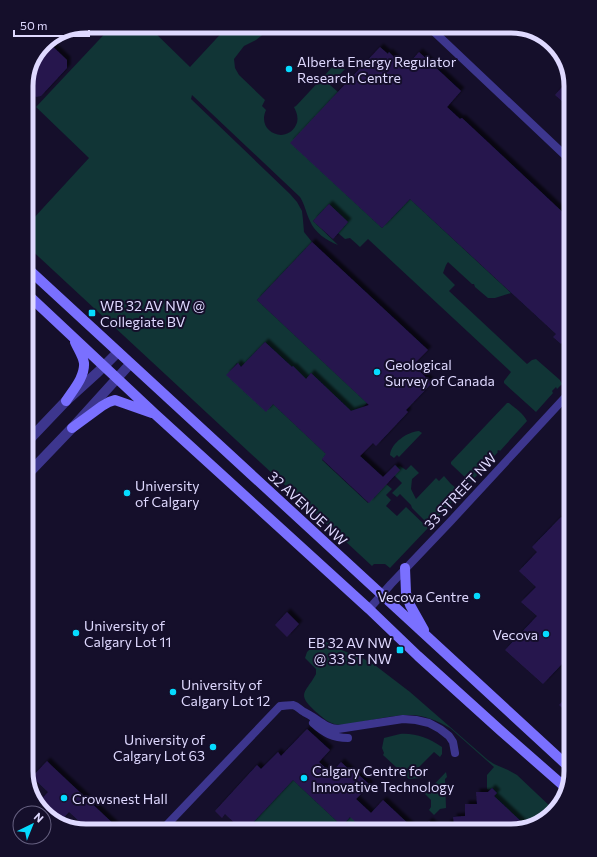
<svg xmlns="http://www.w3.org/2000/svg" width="597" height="857" viewBox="0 0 597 857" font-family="Commissioner,sans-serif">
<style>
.green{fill:#113536}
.building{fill:#26194e;filter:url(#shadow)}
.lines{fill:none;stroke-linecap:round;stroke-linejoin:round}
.minor{stroke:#3d368e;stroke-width:8}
.tertiary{stroke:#3d368e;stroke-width:10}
.secondary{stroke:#7a70ff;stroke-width:10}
.poi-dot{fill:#05dbff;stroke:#150f2b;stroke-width:1.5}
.labels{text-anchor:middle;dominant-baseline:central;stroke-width:4;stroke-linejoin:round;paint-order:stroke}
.poi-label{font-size:14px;fill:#dfd9ff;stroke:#150f2b;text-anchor:start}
.street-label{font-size:14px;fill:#dfd9ff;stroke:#150f2b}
.rim{fill:none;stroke:#dfd9ff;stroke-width:5}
</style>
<defs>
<filter id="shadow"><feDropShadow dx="3.5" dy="-3.5" stdDeviation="1" flood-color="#0009"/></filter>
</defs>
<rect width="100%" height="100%" fill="#150f2b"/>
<path class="green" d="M112,26h36l42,41 38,-41h5l9,3 9,-3h20l-5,6 -10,8 -12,6 -10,13 1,9 4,7 26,25 -3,6 4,4c-10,22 20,35 30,15 3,-6 1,-12 -2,-18l2,-1 41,-44 8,7 -15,16 8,7 -47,51 91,85 28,-29 101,94 -16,5h-7l-13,-11 -1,-3h-2l-24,-22 -2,3 -3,8 12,12 -6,6 78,73 5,-4 4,-1 24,21 2,4 -5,5 -1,-2 -4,4 1,2 -17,19 -32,-29v-2l7,-9 -143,-133 -8,8 -10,-9 -5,1 -7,-6 10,-11 -19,-18 -16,17 25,24c-11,-4 -24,-13 -28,-24 -4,-8 -5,-16 -10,-24l-108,-102 -1,4 99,95 7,8 5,9 1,9 1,12 8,10 -55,58 110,103 -10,10 -1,-3h-1l-3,2 -41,-39 -7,8 -12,-14 -27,-25 -24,25 -4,-4 -10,12 46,29 52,49h3l-6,7 46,43 18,-19 6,5 -6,6 5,5 -5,6 11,10 9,-9 22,21 -38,40 -5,-4h-11l-2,2 -346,-321v-24l3,-3 3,2 57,-62 -53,-51z
M507,403h2c6,5 15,11 18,18l-27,30 -1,-1 -2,1 1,1 -27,30 -2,-1 -17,-16 -1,-1v-2z
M419,431l3,2 -23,24 -2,-2 -3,3 -4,-3c1,-12 17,-23 29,-24z
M396,465l2,2 2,-1 6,4 5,-5 8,8 -7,6 -1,10 5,10 20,-21 3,3 5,-5 7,8 6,5 2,-2 3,4 -32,35 -18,-18 -1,-3 -11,-11 -3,3 -5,-4 10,-10 -12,-12z
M320,639h2l12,8 30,12 12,7 34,26 78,68 6,4 14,6 9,5 37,35 -11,11 -6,-5 -10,11 -33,-31 3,-3 -5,-5 -3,2 -2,-1v-14l7,-8 -44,-39c-12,-7 -26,-13 -40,-13 -17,0 -33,4 -49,7 -9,2 -19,4 -27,2 -7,-2 -13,-8 -18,-12 -21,-19 -10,-19 0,-38v-5l-11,-11 2,-6z
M400,734c16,-1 28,4 42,13v7l-2,3 -6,-5 -17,17 6,6 -2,3 -12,1 -26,-24 1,-2 -2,-5 2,-10z
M446,772l1,5 -2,2 1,29 -6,1 -6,6 -5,-5 2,-3v-7l-6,-6z
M293,780l49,46 16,-17 7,22h-120z"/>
<path class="building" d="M46,41h1l20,19v8l-26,28 -5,1 -10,-9v-6z
M380,47l8,7 1,-2 16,16 14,-16 42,39 -14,16 13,12 2,-1 109,102v113l-10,11 -8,-7 3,-3 -146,-135 -28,29 -92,-85z
M563,86l8,8v15l-16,-14z
M329,204l19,18 -15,17 -20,-18z
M312,242l116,108 -15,15 19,18 -26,27 2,2 -32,34 -3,-3 -13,13 23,21 12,-12 5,5 -31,33 -47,-44 4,-5 -53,-50 -7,8 -40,-37 12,-12 3,4 24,-25 27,25 1,-1 13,13 5,-6 40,38 18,-6 -112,-105z
M561,517l10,9v147l-9,-9 -19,20 -38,-34 32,-34 -16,-14 15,-15 -17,-16 18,-19 -5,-5z
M287,612l12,12 -12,13 -12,-12z
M571,692v24l-12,-11z
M307,729l23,21 -11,12 12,11 10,-11 16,15 2,-2 11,10 -14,14 15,14 12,-13 33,31h-51l-15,-14 -8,9 -49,-46 -48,51h-2l-18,-17 -3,4 -7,-7 42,-46 4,4 17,-17 3,4z
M47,761l5,5 69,65h-31l-21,-19 -10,11 -6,-2 -16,-17 11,-12 -16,-15z
M492,788l5,5 -3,3 33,31 -16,4h-64v-8h7l-1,-6 12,-1v-12h12l-1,-12h12z
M429,821l11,10h-20z"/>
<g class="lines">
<path class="minor" d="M428,26l143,135
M369,609l22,-25 59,-62 121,-131
M313,723c11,10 20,15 35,15
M161,831l119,-125c4,0 9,-1 13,-1 5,1 7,5 11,7 13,6 20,16 34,17l65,-10 13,1 13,3 11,6 9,7 4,6 2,11"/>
<path class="tertiary" d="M26,443l40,-42 32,-29 20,-20
M26,476l46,-48 58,-64"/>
<path class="secondary" d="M26,267l545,502
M26,293l129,121 214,195 49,47 83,75 65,57
M66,401c7,-11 19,-24 18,-38 -1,-7 -6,-14 -9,-21
M72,428l30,-22 7,-4 6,-2 37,13
M405,568l1,25 4,12 14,25"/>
</g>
<g class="poi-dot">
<circle cx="289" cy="69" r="4"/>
<rect x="88" y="309" width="8" height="8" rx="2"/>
<circle cx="377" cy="372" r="4"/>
<circle cx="127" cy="493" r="4"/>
<circle cx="477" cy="596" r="4"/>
<circle cx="76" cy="633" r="4"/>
<circle cx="546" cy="634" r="4"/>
<rect x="396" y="646" width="8" height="8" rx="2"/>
<circle cx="173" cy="692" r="4"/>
<circle cx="213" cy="747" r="4"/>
<circle cx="304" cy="778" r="4"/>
<circle cx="64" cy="798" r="4"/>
</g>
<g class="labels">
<g class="poi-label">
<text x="297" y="61">Alberta Energy Regulator<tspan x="297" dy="16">Research Centre</tspan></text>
<text x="100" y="305">WB 32 AV NW @<tspan x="100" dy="16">Collegiate BV</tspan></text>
<text x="385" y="364">Geological<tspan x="385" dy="16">Survey of Canada</tspan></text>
<text x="135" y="485">University<tspan x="135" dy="16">of Calgary</tspan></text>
<text x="469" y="596" text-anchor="end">Vecova Centre</text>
<text x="84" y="625">University of<tspan x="84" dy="16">Calgary Lot 11</tspan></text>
<text x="538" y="634" text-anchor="end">Vecova</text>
<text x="392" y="642" text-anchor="end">EB 32 AV NW<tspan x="392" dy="16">@ 33 ST NW</tspan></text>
<text x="181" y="684">University of<tspan x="181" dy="16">Calgary Lot 12</tspan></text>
<text x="205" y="739" text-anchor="end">University of<tspan x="205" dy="16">Calgary Lot 63</tspan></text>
<text x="312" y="770">Calgary Centre for<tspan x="312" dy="16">Innovative Technology</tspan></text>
<text x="72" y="798">Crowsnest Hall</text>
</g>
<g class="street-label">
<text transform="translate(460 491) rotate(-47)">33 STREET NW</text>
<text transform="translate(308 508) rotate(43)">32 AVENUE NW</text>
</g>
</g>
<path d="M0 0H597V857H0ZM86 33H511A53 53 0 0 1 564 86V771A53 53 0 0 1 511 824H86A53 53 0 0 1 33 771V86A53 53 0 0 1 86 33Z" fill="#150f2b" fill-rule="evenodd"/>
<path class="rim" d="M86 33H511A53 53 0 0 1 564 86V771A53 53 0 0 1 511 824H86A53 53 0 0 1 33 771V86A53 53 0 0 1 86 33Z"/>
<g transform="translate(32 825) rotate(43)"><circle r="19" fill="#150f2b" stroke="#666080"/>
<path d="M0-3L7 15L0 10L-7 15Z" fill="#05dbff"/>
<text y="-6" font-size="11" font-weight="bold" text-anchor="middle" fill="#dfd9ff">N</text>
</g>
<path d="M14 30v6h75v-6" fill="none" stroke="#dfd9ff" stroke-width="2"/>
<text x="20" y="30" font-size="12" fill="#dfd9ff" stroke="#150f2b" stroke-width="3" paint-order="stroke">50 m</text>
</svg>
